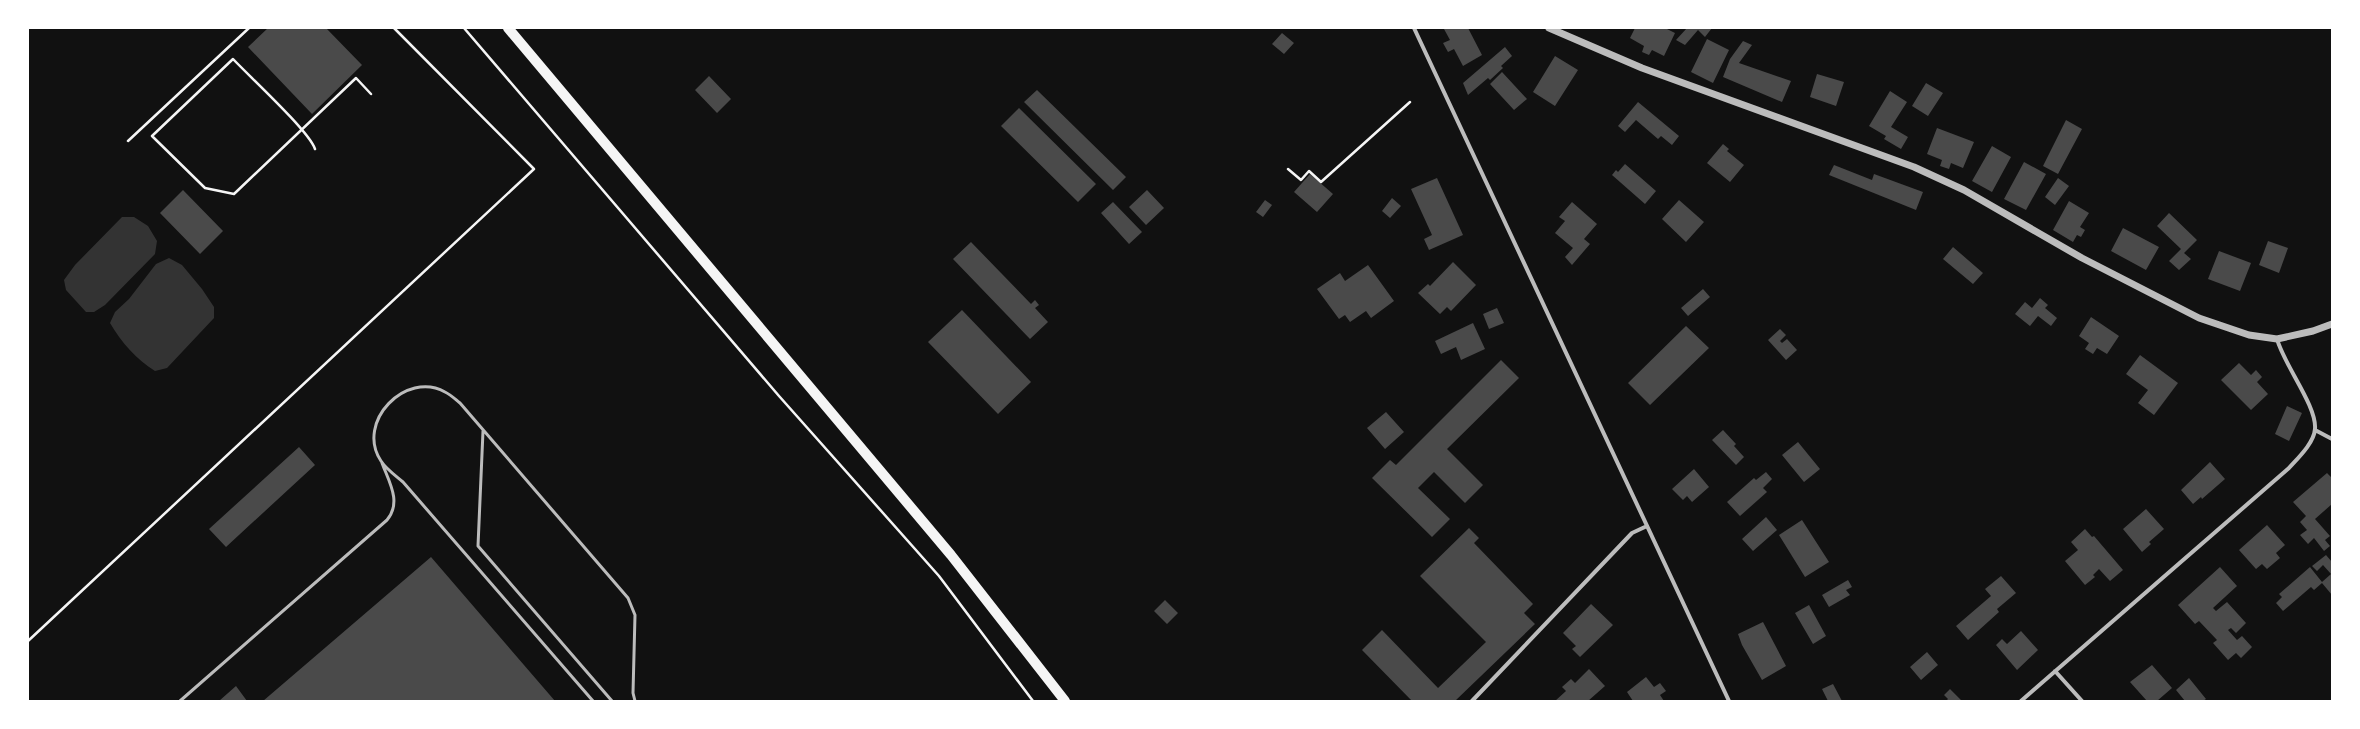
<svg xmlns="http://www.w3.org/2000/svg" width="2360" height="729" viewBox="0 0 2360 729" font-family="'Exo 2',sans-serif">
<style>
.water{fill:#333}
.building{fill:#4a4a4a}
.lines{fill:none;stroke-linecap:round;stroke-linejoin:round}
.path{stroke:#f5f5f5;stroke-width:2.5}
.service{stroke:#bcbcbc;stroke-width:3}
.minor{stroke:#bcbcbc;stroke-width:4}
.tertiary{stroke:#bcbcbc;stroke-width:7}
.primary{stroke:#f5f5f5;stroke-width:10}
</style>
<rect width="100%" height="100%" fill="#111"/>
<path class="water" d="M122,217h12l14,9 9,15 -2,13 -50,51 -11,7h-8l-20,-22 -2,-10 11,-15z
M169,258l13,7 20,24 12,18v11l-47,50 -12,3c-18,-11 -34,-29 -45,-48l5,-11 14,-13 27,-35z"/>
<path class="building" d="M268,28h58l36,37 -50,49 -64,-67z
M1447,28h21l14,27 -19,11 -9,-17 -6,3 -5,-9 7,-3 -6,-11z
M1635,28h30l10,5 -11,23 -12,-6 -3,5 -7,-3 2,-6 -14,-8z
M1687,28h25l-7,9 -7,-7 -13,15 -9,-5z
M1282,33l12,10 -10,11 -12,-10z
M1707,39l22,11 -16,33 -22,-11z
M1743,41l9,4 -13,18 52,18 -9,21 -59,-25 7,-18z
M1505,47l7,9 -11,10 2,2 -13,12 -2,-2 -20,17 -5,-12z
M1555,56l23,14 -23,36 -22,-14z
M1502,72l25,27 -13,11 -24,-26z
M1817,74l27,8 -8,24 -26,-9z
M709,76l22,23 -14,14 -22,-23z
M1926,83l17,10 -15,23 -16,-10z
M1037,90l89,87 -13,13 -89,-88z
M1890,91l17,11 -16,25 17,10 -7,12 -17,-10 2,-3 -17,-10z
M1638,102l41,34 -7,9 -11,-9 -3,3 -22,-19 -11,12 -7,-6z
M1019,108l77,76 -18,18 -77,-76z
M2066,120l16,9 -24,45 -15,-8z
M1937,128l37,14 -11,26 -12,-5 -2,6 -9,-3 2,-6 -15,-6z
M1723,144l6,5 -2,2 17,14 -14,17 -23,-19z
M1992,146l19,11 -19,35 -20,-11z
M2024,162l22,12 -20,36 -22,-11z
M1625,164l31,27 -11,13 -33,-29 4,-5 2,2z
M1834,165l38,15 2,-6 49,18 -7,18 -87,-35z
M1310,174l23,20 -16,18 -23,-20z
M1437,178l26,57 -34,15 -5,-11 8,-4 -21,-46z
M2058,178l11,8 -14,19 -10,-8z
M183,190l40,41 -23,23 -40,-41z
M1147,190l17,18 -18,17 -17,-18z
M1392,198l9,8 -11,12 -8,-7z
M1265,200l7,5 -9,12 -7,-5z
M1679,200l25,22 -18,20 -24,-23z
M2069,201l20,12 -9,14 5,3 -4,7 -4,-2 -4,7 -20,-12z
M1113,202l29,30 -13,12 -28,-31z
M1572,202l25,22 -13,15 6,5 -18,21 -7,-8 8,-9 -18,-15 10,-12 -6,-4z
M2169,213l28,27 -13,13 7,6 -12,11 -10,-9 12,-12 -24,-23z
M2123,228l36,19 -13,23 -35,-19z
M2268,241l20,7 -9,25 -20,-8z
M971,242l60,62 4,-4 4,5 -4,3 13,14 -18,17 -77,-80z
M1953,247l30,26 -10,11 -30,-25z
M2219,251l32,12 -11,28 -32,-12z
M1453,262l23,23 -25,26 -4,-4 -7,7 -22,-21 10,-9 2,2z
M1368,265l26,36 -23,17 -5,-7 -16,11 -5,-7 -6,4 -22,-30 23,-16 5,8z
M1703,289l7,8 -22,19 -7,-8z
M2040,298l8,7 -3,3 12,10 -6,8 -13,-10 -8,10 -15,-12 10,-12 7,6z
M1497,308l7,15 -15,6 -6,-15z
M962,310l69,72 -33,32 -70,-72z
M2091,317l28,19 -12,18 -10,-6 -4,6 -8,-5 4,-6 -10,-7z
M1473,323l12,26 -24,11 -5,-13 -15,7 -6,-13z
M1686,326l23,22 -59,57 -22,-22z
M1780,329l6,6 -6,6 2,2 5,-4 10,11 -11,10 -18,-20z
M2140,355l38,28 -24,32 -16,-12 10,-13 -22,-16z
M1501,360l18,18 -72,71 36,36 -18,18 -31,-31 -16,16 32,31 -18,18 -60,-59 18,-18 6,5z
M2239,363l12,12 5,-5 6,7 -5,5 11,12 -17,16 -30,-30z
M2287,406l15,7 -13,28 -14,-7z
M1386,412l18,20 -19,17 -18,-21z
M1723,430l13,14 -2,2 10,11 -8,8 -24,-25z
M1798,442l22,27 -16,13 -22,-27z
M299,447l16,18 -89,82 -17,-18z
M2210,462l15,17 -23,20 -1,-2 -8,7 -12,-14z
M1694,469l15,18 -17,15 -5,-6 -4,4 -11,-11z
M1766,472l6,7 -9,9 4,4 -27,24 -13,-14 27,-24 2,2z
M2327,473l5,5v26l-17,15 15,17 -5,4 5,6 -6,5 -10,-13 -6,6 -8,-9 7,-5 -7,-8 6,-6 -13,-14z
M2146,509l18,20 -15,13 2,2 -9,8 -19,-23z
M1766,517l11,13 -24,21 -11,-12z
M1802,520l27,42 -24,15 -26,-42z
M2267,525l18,20 -9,8 4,5 -13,11 -5,-5 -6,5 -17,-19z
M1469,528l10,10 -5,5 59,61 -9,9 11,11 -80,77h-43l-50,-51 20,-20 56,58 48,-46 -66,-66z
M2085,529l7,8 2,-1 29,34 -13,11 -11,-12 -6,6 2,2 -10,8 -20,-24 13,-11 -7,-8z
M2326,555l6,7v33l-10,-12 -8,7 -3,-3 -28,24 -7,-8 6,-6 -3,-3 31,-27 12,15 9,-8 -8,-9 -6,6 -5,-5z
M431,557l124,144h-292z
M2220,567l17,19 -24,22 3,3 11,-9 19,21 -10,10 -5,-5 -3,2 9,10 5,-4 10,11 -11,11 -5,-5 -8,7 -15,-17 4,-3 -18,-19 -4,3 -17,-19z
M2001,576l15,17 -19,16 2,3 -31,28 -12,-14 35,-30 -6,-7z
M1848,580l4,7 -6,3 4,5 -21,12 -7,-12z
M1165,600l13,13 -11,11 -13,-13z
M1591,604l22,21 -33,32 -8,-8 4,-3 -13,-13z
M1809,605l17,31 -13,8 -18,-31z
M1763,622l23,44 -24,14 -20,-35 -4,-11z
M2021,631l17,19 -21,20 -21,-25 6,-6 5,5z
M1927,652l11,13 -17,15 -11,-13z
M2152,665l20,23 -15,13h-10l-17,-19z
M1589,669l16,17 -17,15h-33l11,-10 -4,-4 9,-8 4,4z
M1646,677l8,10 6,-4 6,8 -6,4 4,6h-31l-6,-9z
M2189,678l17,21 -3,2h-18l-9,-11z
M1833,684l9,17h-14l-6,-12z
M236,686l11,15h-28z
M1950,689l12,12h-16l2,-2 -4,-4z"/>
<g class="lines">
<path class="path" d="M464,28l315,368 160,180 94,125
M128,141l121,-113
M315,149c-6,-18 -65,-72 -82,-90l-81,77 53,52 29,6 122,-116 15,16
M1288,169l13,11 8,-9 12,11 89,-80
M28,641l506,-472 -140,-141"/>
<path class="service" d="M483,431l-5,115 134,155
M180,701l207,-181c15,-18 2,-38 -5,-57
M593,701l-190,-219c-7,-6 -17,-13 -22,-21 -26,-39 25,-91 64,-69 6,3 10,7 15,11l168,195 7,17 -2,78 2,8"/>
<path class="minor" d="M1414,28l315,673
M2315,430l17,9
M2055,671l27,30
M1472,701l160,-168 15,-7
M2021,701l268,-233c9,-10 25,-25 26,-39 2,-23 -31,-64 -38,-90"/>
<path class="tertiary" d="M1549,28l93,40 272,99 50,23 118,68 117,60 50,17 28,4 36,-8 19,-7"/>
<path class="primary" d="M508,28l443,527 114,146"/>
</g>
<rect width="2360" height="729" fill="none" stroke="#ffffff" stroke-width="58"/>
</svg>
